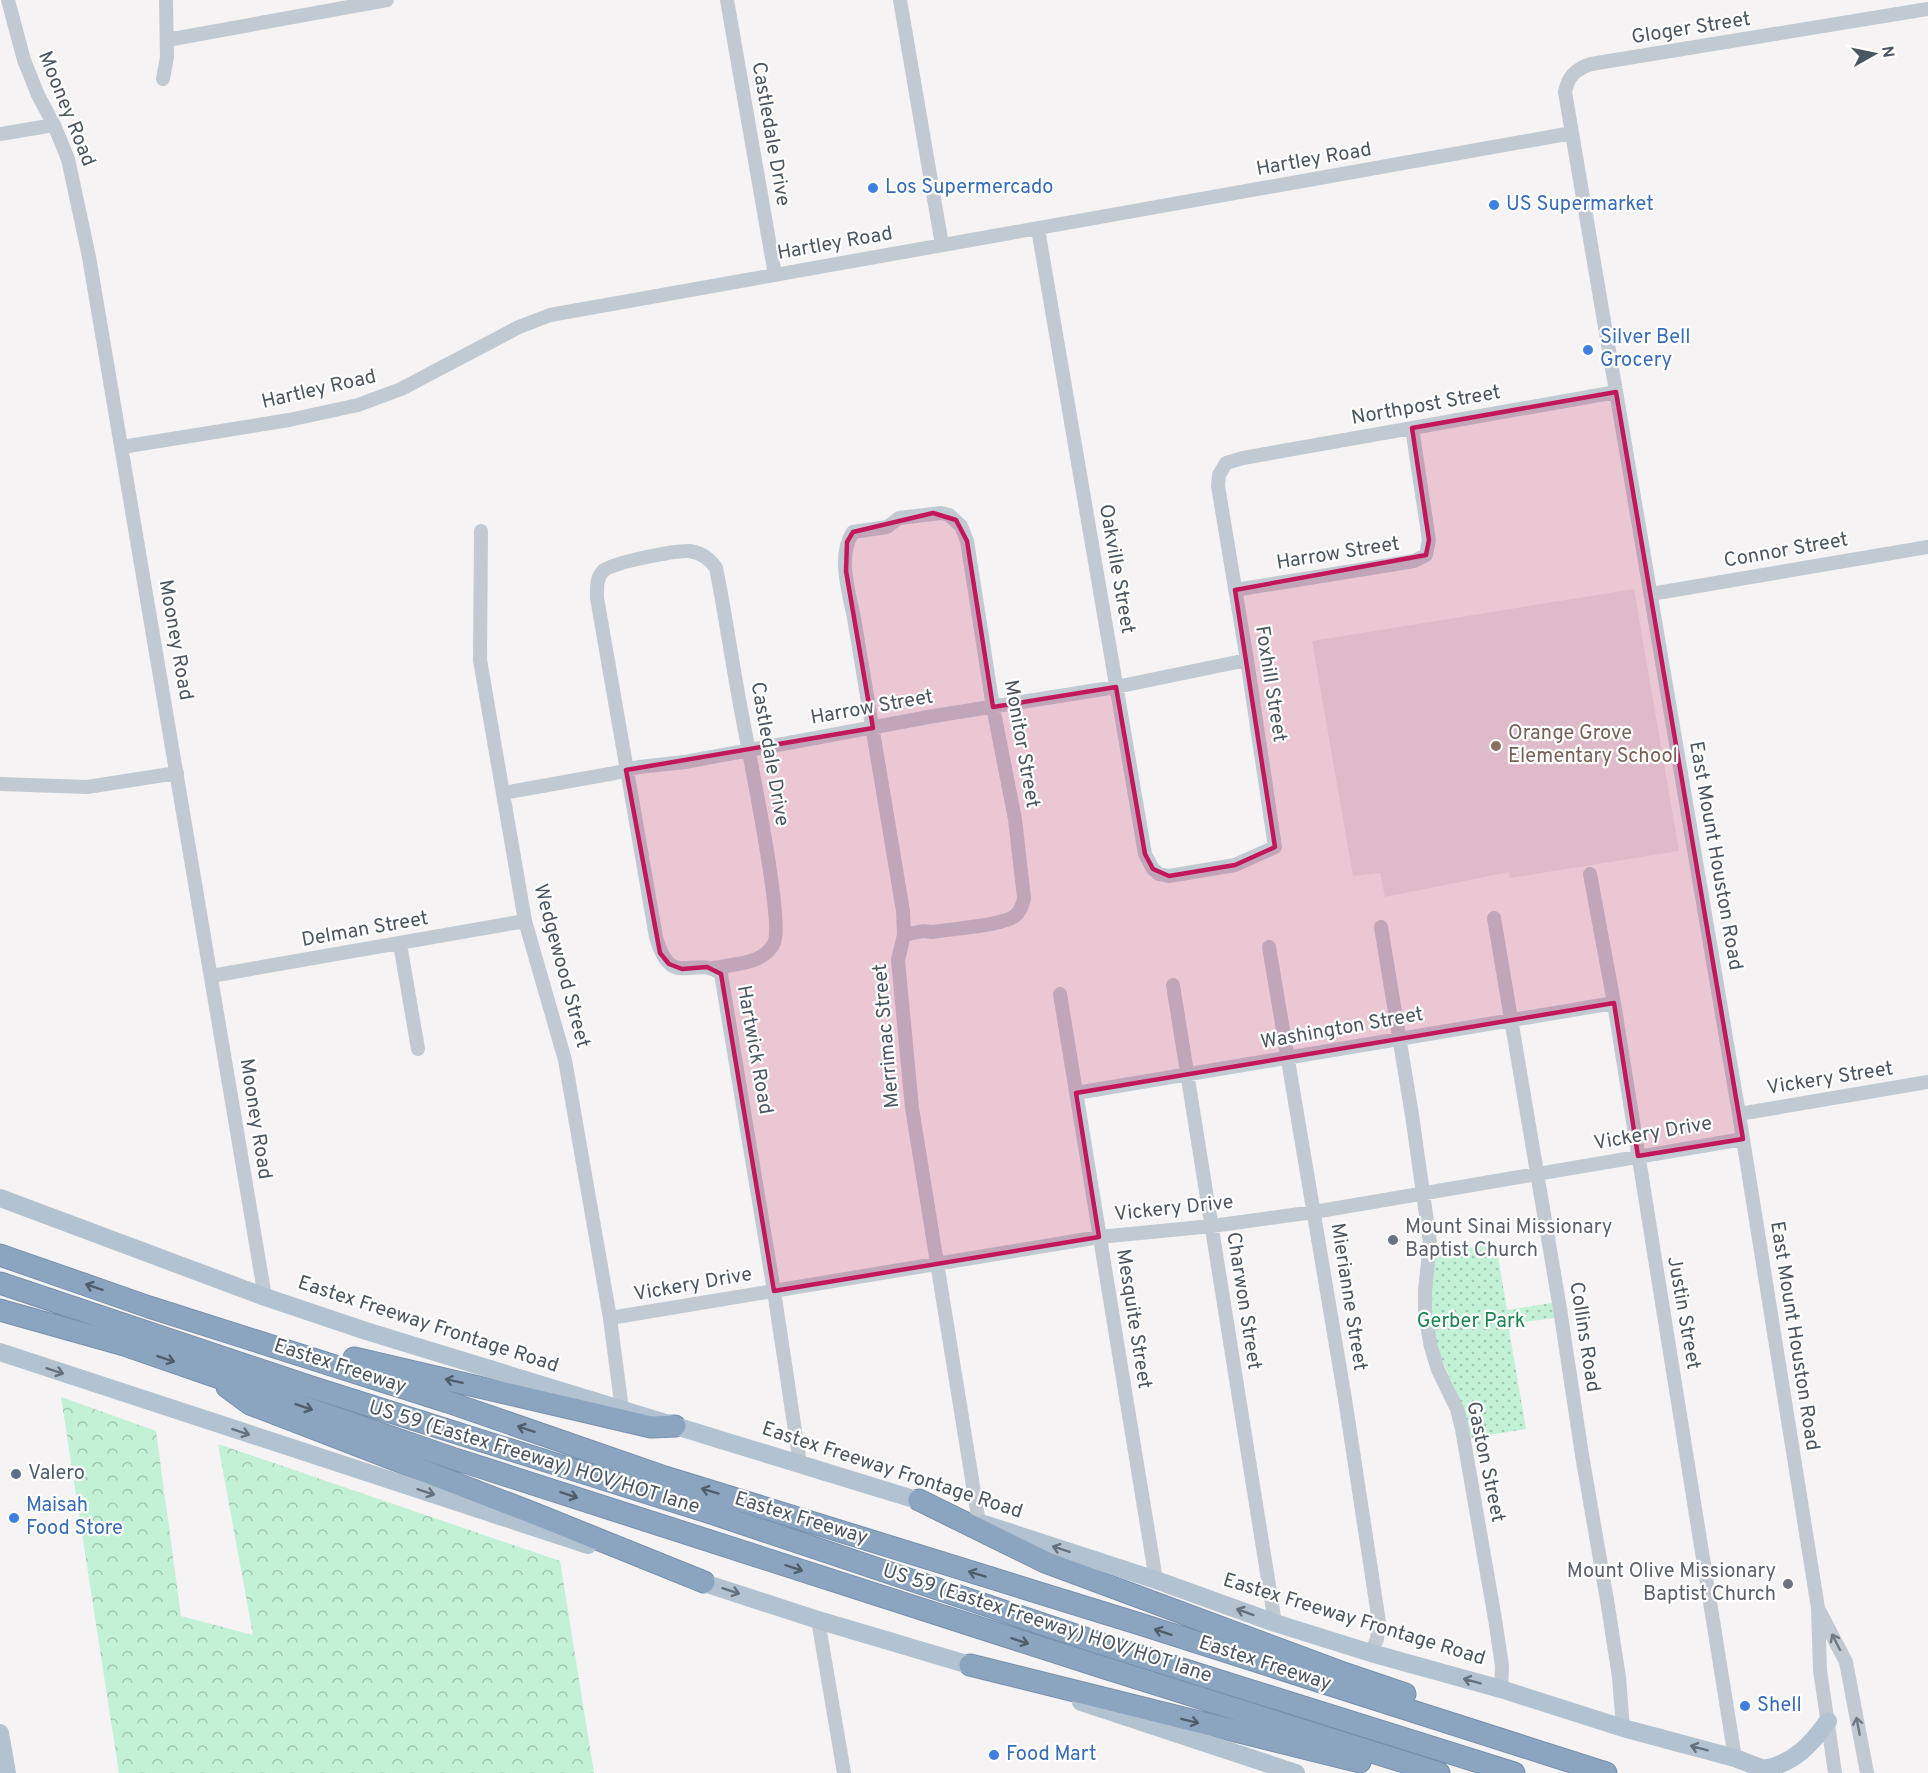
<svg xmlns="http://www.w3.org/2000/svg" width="1928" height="1773" viewBox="0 0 1928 1773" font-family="Overpass,sans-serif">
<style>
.education{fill:#e6e4e5}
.forest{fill:url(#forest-crowns)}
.park{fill:url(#park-dots)}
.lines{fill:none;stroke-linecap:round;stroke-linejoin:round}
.highway-casing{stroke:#7690ad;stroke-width:23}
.minor{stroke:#c1cad2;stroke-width:14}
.major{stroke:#b3c2d1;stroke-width:18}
.highway{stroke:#8ba5c1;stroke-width:21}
.oneway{stroke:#505e6b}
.oneway2{stroke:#64717d}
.oneway3{stroke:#6e7983}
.marked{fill:#c2185b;fill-opacity:0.2;stroke:#c2185b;stroke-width:4.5;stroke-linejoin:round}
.shop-dot{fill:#3f7fe0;stroke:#fff;stroke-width:2}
.education-dot{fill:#8d6e63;stroke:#fff;stroke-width:2}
.worship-dot{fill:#6b7280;stroke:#fff;stroke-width:2}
.service-dot{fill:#5c6f8a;stroke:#fff;stroke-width:2}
.labels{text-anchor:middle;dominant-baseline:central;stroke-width:4.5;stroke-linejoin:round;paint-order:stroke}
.street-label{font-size:20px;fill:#4a5661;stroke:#fff}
.shop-label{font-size:20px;fill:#366cbe;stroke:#fff;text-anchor:start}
.education-label{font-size:20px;fill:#785e54;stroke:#fff;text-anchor:start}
.worship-label{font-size:20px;fill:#5b616d;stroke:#fff;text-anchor:start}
.park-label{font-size:20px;fill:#17864f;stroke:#fff}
.service-label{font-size:20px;fill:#4e5e75;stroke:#fff;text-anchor:start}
</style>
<defs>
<pattern id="forest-crowns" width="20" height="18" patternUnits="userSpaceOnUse" patternTransform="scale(1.5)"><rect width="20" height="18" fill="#c3f1d5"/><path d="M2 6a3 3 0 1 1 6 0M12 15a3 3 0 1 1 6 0" fill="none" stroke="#a0c6b0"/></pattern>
<pattern id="park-dots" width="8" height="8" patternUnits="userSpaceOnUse" patternTransform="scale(1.5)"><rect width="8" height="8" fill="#c3f1d5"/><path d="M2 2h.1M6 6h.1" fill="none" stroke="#a0c6b0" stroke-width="1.8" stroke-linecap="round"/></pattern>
</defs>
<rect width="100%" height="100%" fill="#f5f3f3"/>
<path class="education" d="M1634,589l45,262 -169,27 -1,-6 -124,25 -5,-24 -27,3 -41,-235z"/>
<path class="forest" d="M61,1397l95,34 25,185 72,19 -35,-191 342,117 34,212h-475z"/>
<path class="park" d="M1496,1244l11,66 45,-7 3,15 -47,6 18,105 -55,9 -7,-28 -27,-62 -6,-35 -1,-23 6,-38z"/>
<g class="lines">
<g class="highway-casing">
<path id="highway" d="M0,1255l149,52 299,95 217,75 478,148 463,148
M0,1283l311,104 400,126 388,130 415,130
M0,1310l124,35 328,113 656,211 331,104
M354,1358l297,69 24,-1
M227,1387l23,17 288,111 166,67
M919,1500l126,62 301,112 59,20
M970,1665l390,97"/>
</g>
<path class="minor" d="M8,0l16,60 14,35 16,30 14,34 21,98 176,1040
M727,0l48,275
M900,0l42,245
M167,40l220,-40
M163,79l4,-22 -1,-57
M0,134l54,-9
M1038,229l107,625 8,15 6,5 10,2 66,-11 40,-18 -28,-187 -29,-174 1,-11 7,-12 17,-5 373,-66
M122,447l167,-27 69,-15 43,-16 118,-62 31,-12 1022,-182
M481,531l-1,129 45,261 40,139 45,258 12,92
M1235,590l179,-29 12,-6 3,-15 -17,-112
M1651,594l277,-47
M0,784l87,3 90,-14
M503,793l112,-20 24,-6 46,-5 249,-46 182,-29 131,-27
M1590,874l24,129 121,755
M1494,918l66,391 22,146 25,145 12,77 4,51
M1381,927l31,188 18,128 -5,48v23l6,33 7,23 19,39 5,20 33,190 7,47 -1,23
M904,935l19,-4 9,1c17,-3 73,-6 84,-17 5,-5 7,-11 8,-17l-9,-79 -22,-112 -26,-166 -6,-15 -12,-11 -8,-2 -42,5 -12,9 -34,5c-16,24 -4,60 1,86l49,293 1,24 -6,25 14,148 67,415
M400,944l18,105
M1269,947l76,452 34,223 -2,17 -6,14
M714,968c20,-4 50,-4 60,-25 11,-21 -29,-208 -35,-244 -8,-43 -14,-87 -23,-131 -6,-9 -14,-15 -26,-17 -14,-1 -76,11 -87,20 -7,7 -6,18 -6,27l59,339c15,55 39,16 65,37l53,317 26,173
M211,976l314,-55
M1173,985l102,638
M1060,994l96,586
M1076,1093l538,-90
M1739,1114l189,-32
M610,1318l489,-81 113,-11 102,-14 429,-73
M1820,1612l26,50 21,111
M818,1620l26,153
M1835,1773l-15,-103 -2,-62 -79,-494 -174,-1022c3,-16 11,-23 26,-28l337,-55"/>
<path class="major" d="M0,1198l265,99 101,34 567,174
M0,1352l588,193
M984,1524l172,56 119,43 96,30 130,36 122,39 112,30 39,15
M692,1579l126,41 165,49
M1081,1702l215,71
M0,1733l7,40
M1763,1769c30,-5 48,-24 65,-48"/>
<use href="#highway" class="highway"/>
</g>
<defs><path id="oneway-shaft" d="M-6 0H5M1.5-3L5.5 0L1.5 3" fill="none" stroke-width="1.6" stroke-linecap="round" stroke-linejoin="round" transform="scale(1.5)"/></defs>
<g class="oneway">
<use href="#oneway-shaft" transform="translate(94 1287) rotate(-161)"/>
<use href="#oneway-shaft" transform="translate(166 1359) rotate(18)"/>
<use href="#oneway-shaft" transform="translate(454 1381) rotate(-168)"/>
<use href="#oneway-shaft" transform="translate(304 1407) rotate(19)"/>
<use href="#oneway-shaft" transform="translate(526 1429) rotate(-161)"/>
<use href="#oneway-shaft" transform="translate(710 1491) rotate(-163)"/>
<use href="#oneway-shaft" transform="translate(569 1495) rotate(18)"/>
<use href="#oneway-shaft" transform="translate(794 1568) rotate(18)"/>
<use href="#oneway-shaft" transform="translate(977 1574) rotate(-163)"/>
<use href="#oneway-shaft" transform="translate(1163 1632) rotate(-162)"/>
<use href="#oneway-shaft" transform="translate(1020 1641) rotate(18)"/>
<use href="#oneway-shaft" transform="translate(1190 1721) rotate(14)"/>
</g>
<g class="oneway2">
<use href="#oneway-shaft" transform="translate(55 1371) rotate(18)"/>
<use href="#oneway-shaft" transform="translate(241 1432) rotate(18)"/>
<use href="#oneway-shaft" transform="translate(426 1492) rotate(18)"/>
<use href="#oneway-shaft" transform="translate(1061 1549) rotate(-162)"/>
<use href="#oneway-shaft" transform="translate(731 1591) rotate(18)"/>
<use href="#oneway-shaft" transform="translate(1245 1612) rotate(-160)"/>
<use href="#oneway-shaft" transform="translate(1472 1681) rotate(-165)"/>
<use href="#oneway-shaft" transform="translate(1699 1748) rotate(-165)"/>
</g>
<g class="oneway3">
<use href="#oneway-shaft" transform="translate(1836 1642) rotate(-117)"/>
<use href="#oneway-shaft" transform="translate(1858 1726) rotate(-101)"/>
</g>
<path class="marked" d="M1616,392l127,747 -105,17 -24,-153 -538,90 23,144 -325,54 -53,-317 -14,-7 -25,2 -13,-5 -9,-11 -34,-183 247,-42 -27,-157 1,-29 6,-10 80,-19 23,7 11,21 26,166 123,-20 29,167 8,15 16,7 66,-11 40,-18 -40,-257 191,-35 3,-15 -17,-112z"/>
<g class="shop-dot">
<circle cx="873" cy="188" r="6"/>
<circle cx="1494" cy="205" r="6"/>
<circle cx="1588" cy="350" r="6"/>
<circle cx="14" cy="1518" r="6"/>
<circle cx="1745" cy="1706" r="6"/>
<circle cx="994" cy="1755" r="6"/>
</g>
<circle class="education-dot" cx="1496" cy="746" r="6"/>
<g class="worship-dot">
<circle cx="1393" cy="1240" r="6"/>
<circle cx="1788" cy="1584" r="6"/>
</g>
<circle class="service-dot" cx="16" cy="1474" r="6"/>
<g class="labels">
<g class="street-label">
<text transform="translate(1691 29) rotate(-9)">Gloger Street</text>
<text transform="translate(66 109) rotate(68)">Mooney Road</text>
<text transform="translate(770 134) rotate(80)">Castledale Drive</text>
<text transform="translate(1314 160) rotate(-10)">Hartley Road</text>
<text transform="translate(835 244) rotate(-10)">Hartley Road</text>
<text transform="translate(319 390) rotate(-13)">Hartley Road</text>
<text transform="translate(1426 406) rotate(-10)">Northpost Street</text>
<text transform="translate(1786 551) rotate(-10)">Connor Street</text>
<text transform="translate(1338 554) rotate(-9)">Harrow Street</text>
<text transform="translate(1116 569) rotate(80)">Oakville Street</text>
<text transform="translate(175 640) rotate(80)">Mooney Road</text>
<text transform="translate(1270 684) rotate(81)">Foxhill Street</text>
<text transform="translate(872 708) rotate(-10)">Harrow Street</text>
<text transform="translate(1021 744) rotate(80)">Monitor Street</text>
<text transform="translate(769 754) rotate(80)">Castledale Drive</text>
<text transform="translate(1715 856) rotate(80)">East Mount Houston Road</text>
<text transform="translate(365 930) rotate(-10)">Delman Street</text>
<text transform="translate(561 966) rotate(75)">Wedgewood Street</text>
<text transform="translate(1342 1029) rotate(-10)">Washington Street</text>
<text transform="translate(887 1036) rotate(-95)">Merrimac Street</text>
<text transform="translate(754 1050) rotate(80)">Hartwick Road</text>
<text transform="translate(1830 1079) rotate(-9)">Vickery Street</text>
<text transform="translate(255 1119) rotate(81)">Mooney Road</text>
<text transform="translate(1653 1134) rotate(-10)">Vickery Drive</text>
<text transform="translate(1174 1209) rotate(-6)">Vickery Drive</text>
<text transform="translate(693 1285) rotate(-10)">Vickery Drive</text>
<text transform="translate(1348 1297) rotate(81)">Mierianne Street</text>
<text transform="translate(1243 1301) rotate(81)">Charwon Street</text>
<text transform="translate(1683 1313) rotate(80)">Justin Street</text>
<text transform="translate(1133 1319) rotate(81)">Mesquite Street</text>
<text transform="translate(428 1325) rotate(18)">Eastex Freeway Frontage Road</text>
<text transform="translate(1794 1336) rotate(81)">East Mount Houston Road</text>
<text transform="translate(1584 1337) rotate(81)">Collins Road</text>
<text transform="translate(340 1367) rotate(18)">Eastex Freeway</text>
<text transform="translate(534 1458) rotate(17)">US 59 (Eastex Freeway) HOV/HOT lane</text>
<text transform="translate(1485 1462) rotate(78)">Gaston Street</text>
<text transform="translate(892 1471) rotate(18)">Eastex Freeway Frontage Road</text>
<text transform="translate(801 1519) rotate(17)">Eastex Freeway</text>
<text transform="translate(1354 1620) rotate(17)">Eastex Freeway Frontage Road</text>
<text transform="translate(1047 1624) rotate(18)">US 59 (Eastex Freeway) HOV/HOT lane</text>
<text transform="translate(1265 1664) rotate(18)">Eastex Freeway</text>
</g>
<g class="shop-label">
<text x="885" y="188">Los Supermercado</text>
<text x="1506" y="205">US Supermarket</text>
<text x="1600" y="338">Silver Bell<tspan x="1600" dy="23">Grocery</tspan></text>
<text x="26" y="1506">Maisah<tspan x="26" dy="23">Food Store</tspan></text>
<text x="1757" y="1706">Shell</text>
<text x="1006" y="1755">Food Mart</text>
</g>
<g class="education-label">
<text x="1508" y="734">Orange Grove<tspan x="1508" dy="23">Elementary School</tspan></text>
</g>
<g class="worship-label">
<text x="1405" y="1228">Mount Sinai Missionary<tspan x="1405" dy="23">Baptist Church</tspan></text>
<text x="1776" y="1572" text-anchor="end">Mount Olive Missionary<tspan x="1776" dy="23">Baptist Church</tspan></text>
</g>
<g class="park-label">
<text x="1471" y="1322">Gerber Park</text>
</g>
<g class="service-label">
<text x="28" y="1474">Valero</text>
</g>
</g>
<g transform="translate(1874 54) rotate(81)" stroke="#ffffff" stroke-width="4.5" paint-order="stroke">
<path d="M0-4.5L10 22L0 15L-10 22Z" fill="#4a5661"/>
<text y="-9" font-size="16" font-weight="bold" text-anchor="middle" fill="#4a5661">N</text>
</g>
</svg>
